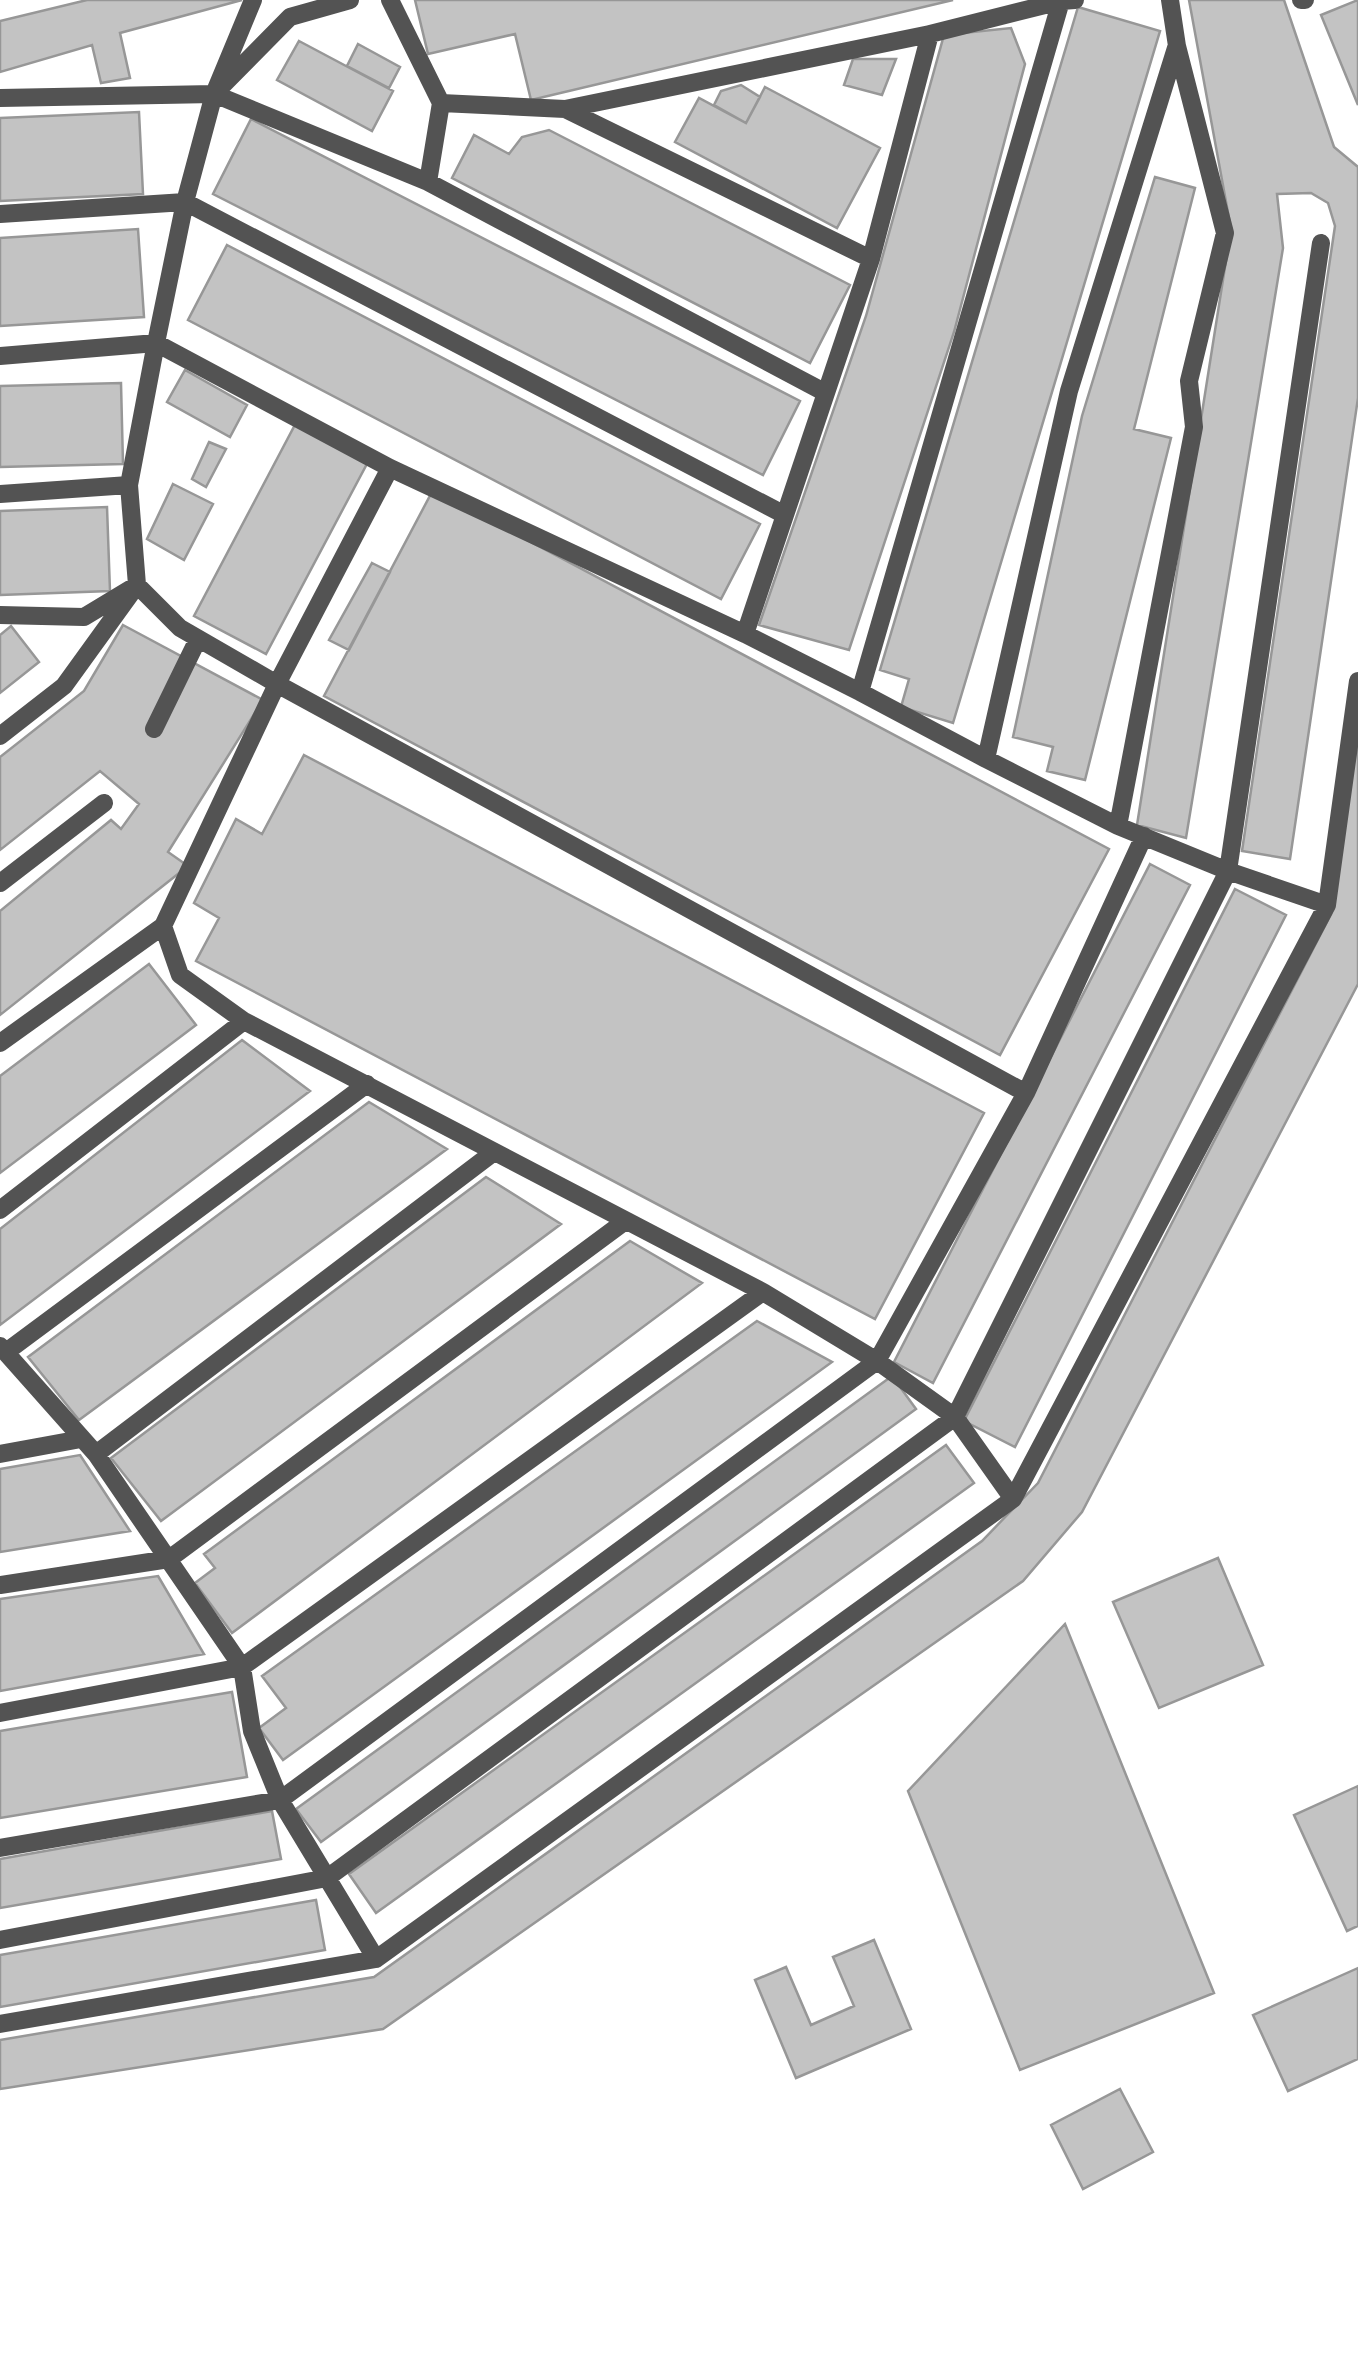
<svg xmlns="http://www.w3.org/2000/svg" width="1358" height="2367" viewBox="0 0 1358 2367" font-family="Commissioner,sans-serif">
<style>
.building{fill:#c3c3c3;stroke:#979797;stroke-width:2.5}
.lines{fill:none;stroke-linecap:round;stroke-linejoin:round}
.lane{stroke:#535353;stroke-width:18}
</style>
<rect width="100%" height="100%" fill="#fff"/>
<path class="building" d="M87,0h155l-122,33 10,45 -29,5 -9,-38 -92,27v-51z
M415,0h538l-422,100 -16,-66 -87,20z
M1189,0h95l50,147 24,20v231l-68,461 -48,-8 93,-625 -7,-23 -17,-10 -34,1 6,54 -97,590 -49,-13 94,-596z
M1358,0v105l-37,-90z
M1078,7l82,24 -207,692 -52,-16 8,-28 -29,-9z
M1011,28l14,36 -71,268 -105,318 -90,-25 107,-309 78,-281z
M299,41l94,50 -21,40 -95,-51z
M358,44l42,23 -11,21 -42,-22z
M853,59h43l-14,36 -38,-10z
M741,85l19,12 -14,26 -32,-18 7,-14z
M765,87l115,61 -43,80 -162,-86 24,-44 47,25z
M139,112l4,82 -143,7v-83z
M251,119l549,282 -37,74 -550,-281z
M549,130l301,155 -40,78 -358,-185 22,-43 35,19 13,-17z
M1155,177l40,11 -61,241 37,9 -86,342 -38,-9 6,-24 -40,-10 69,-321z
M138,229l6,88 -144,9v-88z
M227,245l533,279 -39,75 -533,-279z
M185,370l62,35 -17,32 -63,-35z
M121,383l2,81 -123,3v-81z
M297,421l72,39 -103,194 -72,-38z
M209,442l17,7 -20,38 -14,-8z
M173,484l40,20 -29,56 -37,-21z
M433,490l676,359 -109,206 -676,-359z
M107,507l3,84 -110,4v-84z
M372,563l18,9 -41,78 -20,-10z
M123,625l140,75 -95,152 20,14 -188,149v-104l111,-91 10,9 18,-25 -39,-33 -100,79v-93l84,-66z
M11,626l28,36 -39,31v-58z
M1358,721v263l-276,528 -59,69 -640,448 -383,60v-49l374,-63 608,-436 56,-58 293,-569z
M304,755l680,358 -109,206 -679,-358 23,-43 -25,-15 42,-84 26,15z
M1150,864l40,21 -257,498 -39,-21z
M1235,889l51,26 -271,532 -51,-26z
M149,964l47,61 -196,148v-97z
M242,1040l68,51 -310,234v-96z
M369,1102l78,47 -368,271 -51,-63z
M486,1177l75,47 -400,297 -50,-63z
M630,1241l72,42 -470,350 -37,-50 20,-15 -11,-14z
M757,1321l75,41 -549,398 -24,-32 27,-20 -24,-32z
M892,1376l24,33 -595,433 -25,-33z
M946,1445l28,38 -598,430 -27,-39z
M80,1455l50,76 -130,21v-83z
M1218,1558l45,107 -104,43 -46,-106z
M158,1576l46,78 -204,37v-92z
M1065,1624l149,369 -194,77 -112,-279z
M232,1692l15,85 -247,41v-87z
M1358,1786v140l-11,5 -53,-116z
M272,1811l9,48 -281,49v-49z
M316,1900l9,50 -325,57v-52z
M874,1940l37,89 -115,49 -41,-98 31,-13 25,58 43,-19 -21,-49z
M1358,1968v91l-70,32 -35,-76z
M1120,2089l33,63 -70,37 -32,-64z"/>
<g class="lines">
<path class="lane" d="M253,0l-39,94 -29,108 -29,141 234,125 355,166
M390,0l51,103 -13,79 398,211
M1301,0h4
M930,34l-59,225 -306,-150 365,-75 131,-33
M214,94l214,88
M0,98l214,-4 76,-77 60,-17
M441,103l124,6
M0,214l185,-12 600,313
M1321,243l-93,628 99,34
M0,356l156,-13 -27,142 -129,9
M390,468l-113,216 749,409
M0,615l84,2 53,-32 -8,-100
M860,692l-115,-58 126,-375
M154,729l44,-90
M0,736l64,-50 73,-101 43,43 97,56 -114,242
M986,759l-126,-67 201,-691 14,-1
M1118,826l-132,-67 83,-368 107,-343
M0,883l104,-80
M0,1043l163,-117 17,49 64,46
M0,1210l244,-189 519,271 114,69 78,56 58,82
M0,1346l96,108 146,213 10,64 28,69 96,159
M6,1352l361,-268
M0,1454l81,-15
M96,1454l398,-302
M0,1585l169,-26 455,-337
M0,1713l242,-46 521,-375
M0,1848l280,-48 597,-439 149,-268 118,-257
M0,1940l327,-62 628,-461 273,-546 -110,-45 76,-399 -5,-46 36,-148 -48,-187 -7,-46
M0,2024l376,-65 637,-460 314,-594 31,-224"/>
</g>
</svg>
